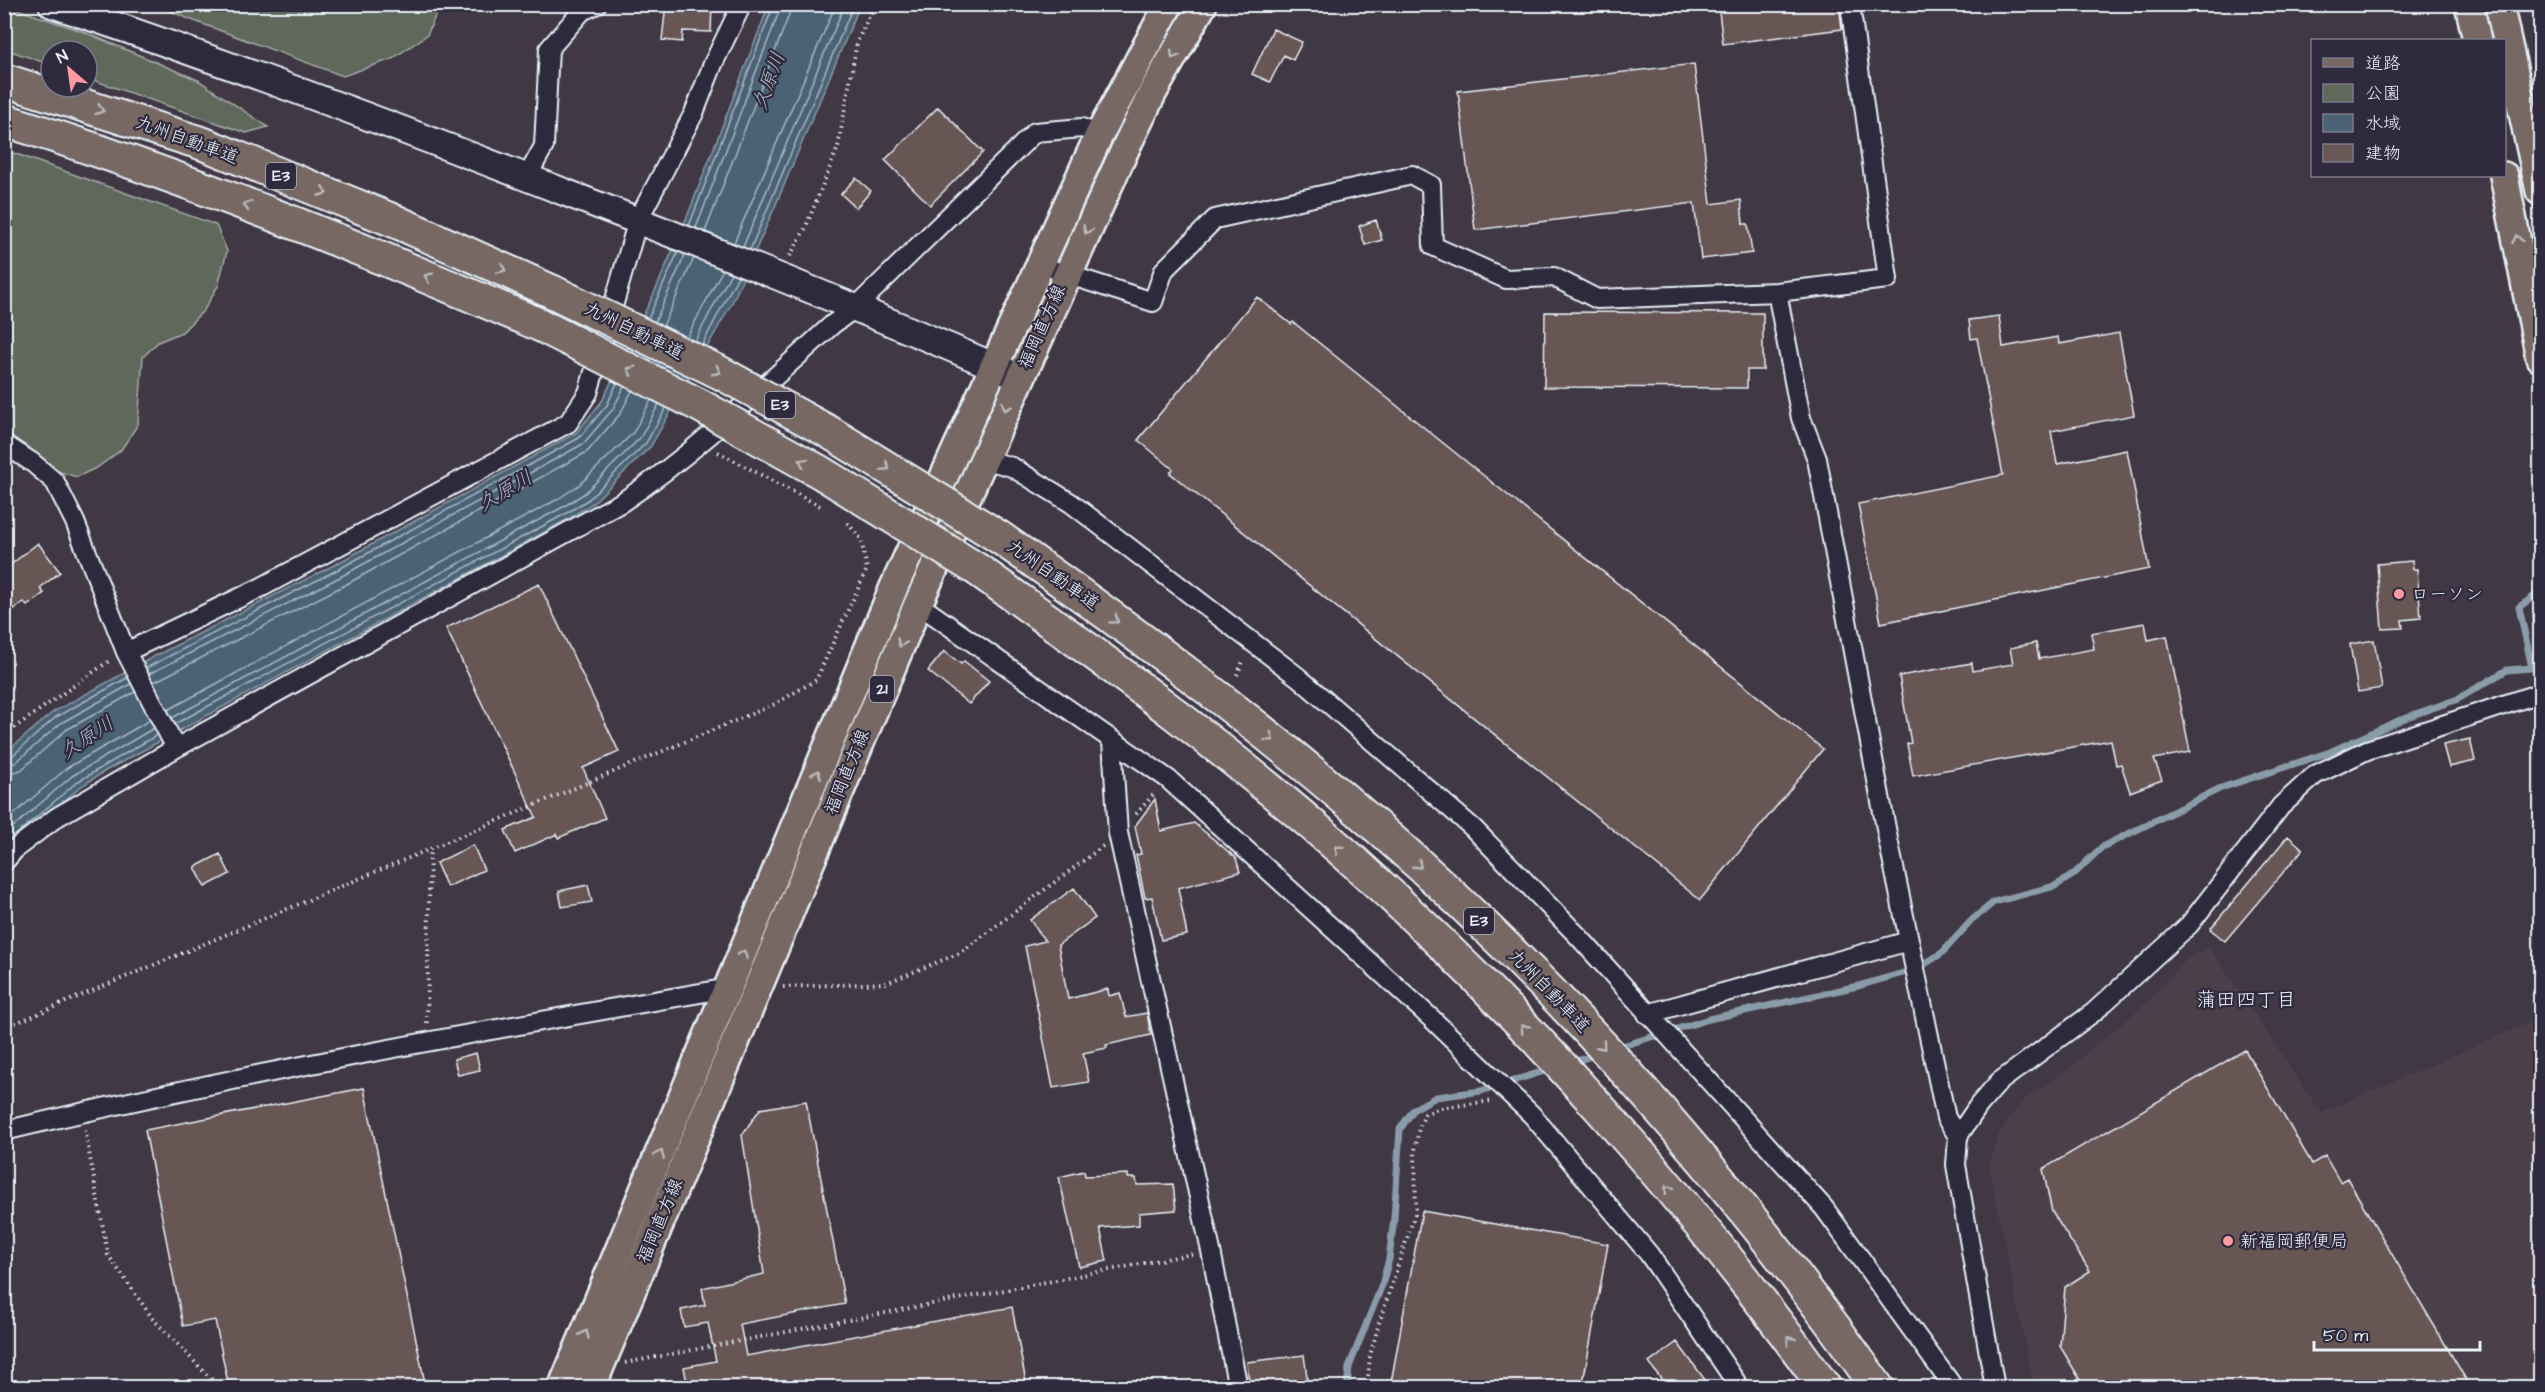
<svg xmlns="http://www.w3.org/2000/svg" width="2545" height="1392" viewBox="0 0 2545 1392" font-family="'Architects Daughter','Klee One',sans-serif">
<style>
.built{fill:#4c4149}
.green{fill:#60685b;stroke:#a4acaa;stroke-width:1.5}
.water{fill:#4b6275;stroke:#8a9ba9;stroke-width:1.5}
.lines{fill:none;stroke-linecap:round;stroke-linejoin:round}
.shore{stroke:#a9b8c4;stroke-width:1.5}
.stream{stroke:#8a9ba9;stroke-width:7}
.building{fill:#685755;stroke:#e8f1f8;stroke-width:1.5}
.street-casing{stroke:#e8f1f8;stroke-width:22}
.secondary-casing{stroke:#e8f1f8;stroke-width:30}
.primary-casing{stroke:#e8f1f8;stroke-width:32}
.highway-casing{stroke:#e8f1f8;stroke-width:36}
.path{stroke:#e8f1f8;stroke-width:4;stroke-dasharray:1.5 4.5;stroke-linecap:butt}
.street{stroke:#2f2a3d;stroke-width:18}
.secondary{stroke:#2f2a3d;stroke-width:26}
.primary{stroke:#776864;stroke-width:27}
.highway{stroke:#776864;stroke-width:32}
.highway-bridge-casing{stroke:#e8f1f8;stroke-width:36;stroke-linecap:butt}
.highway-bridge{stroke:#776864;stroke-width:32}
.oneway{stroke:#bbbabd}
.poi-dot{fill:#ff9aa2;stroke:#2f2a3d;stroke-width:2}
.labels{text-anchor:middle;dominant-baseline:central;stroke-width:4.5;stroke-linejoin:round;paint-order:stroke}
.shield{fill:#2f2a3d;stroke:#b0b5c0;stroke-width:1.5}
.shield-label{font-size:16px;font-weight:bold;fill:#e8f1f8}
.street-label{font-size:18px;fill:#e8f1f8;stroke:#2f2a3d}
.poi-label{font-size:18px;fill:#e8f1f8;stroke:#2f2a3d;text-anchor:start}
.water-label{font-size:20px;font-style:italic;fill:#a9b8c4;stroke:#2f2a3d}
.neighbourhood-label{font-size:20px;fill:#e8f1f8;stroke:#2f2a3d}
</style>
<rect width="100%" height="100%" fill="#403844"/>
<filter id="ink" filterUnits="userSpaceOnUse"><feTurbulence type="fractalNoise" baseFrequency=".0167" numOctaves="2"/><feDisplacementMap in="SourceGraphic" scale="12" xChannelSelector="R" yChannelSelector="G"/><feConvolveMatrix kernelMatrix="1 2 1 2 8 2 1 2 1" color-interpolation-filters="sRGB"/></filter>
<g filter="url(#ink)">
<path class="built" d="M2209,947l112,166 219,-95v369h-503l-6,-14 -42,-207 9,-30 24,-35 42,-29 86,-72 37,-41z"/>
<path class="green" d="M5,5l79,27 114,48 70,47 -22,6 -159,-55v-27h-36v14l-46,-16z
M157,5h283l-13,30 -35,24 -49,17 -154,-57z
M5,150l211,75 11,26 -9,35 -14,24 -22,22 -24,10 -15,15 -5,67 -17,26 -23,17 -21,10 -17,-5 -55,-41z"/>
<path class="water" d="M769,5h91l-86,204 -42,94 -81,143 -58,57 -23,15 -463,252 -27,17 -75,65 -1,-98 49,-42 104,-57 177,-90 242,-132 26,-32 54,-112 33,-77z"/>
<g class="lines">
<path class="shore" d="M689,226l85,-222
M696,228l86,-224
M705,232l84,-217 2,-11
M734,243l102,-239
M743,247l102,-243
M750,250l104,-246
M648,319l30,-67
M655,322l30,-67
M663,326l31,-68
M687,337l36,-68
M695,341l36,-68
M702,345l36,-69
M146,668l191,-98 242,-132 28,-33 10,-22
M149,674l191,-97 243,-133 30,-35 11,-22
M154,682l191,-97 242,-133 33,-38 12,-23
M168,710l390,-211 21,-14 54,-52 18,-33
M172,718l391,-211 22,-14 55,-55 19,-34
M175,724l392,-211 22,-14 57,-56 20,-35
M4,758l7,-1 45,-40 71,-39
M4,766l11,-3 46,-40 70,-39
M4,775l17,-5 45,-40 69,-38
M4,823l63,-55 83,-48
M4,835l68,-59 82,-48
M13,837l64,-55 80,-47"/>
<path class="stream" d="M1616,1048l93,-29 149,-33 59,-17 25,-16 30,-33 22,-18 61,-16 18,-11 29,-28 119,-59 109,-36 77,-35 51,-18 49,-29 25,-2 -13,-61 21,-15
M1571,1063l26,-9
M1347,1388l2,-21 33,-82 7,-26 5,-41 6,-89 14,-20 22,-12 45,-6 70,-22"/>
</g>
<path class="building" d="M666,4h46l-1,28 -28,-1 -1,11 -20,-2z
M1718,4h121l3,25 -119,15z
M1273,29l29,13 -9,18 -9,-5 -14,27 -18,-8z
M1694,64l17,140 30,-4 2,24h5l4,29 -51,6 -7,-56 -219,27 -17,-139z
M938,107l45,45 -53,53 -45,-45z
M856,178l15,13 -15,17 -15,-14z
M1376,220l6,20 -17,5 -6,-19z
M1257,297l34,27 2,-2 530,427 -123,151 -530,-427 3,-4 -35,-29z
M1545,312l218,1v57h-16v18l-203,-1z
M1999,316l4,31 55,-10 1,7 60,-11 15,82 -83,16 6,33 70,-14 22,119 -268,54 -23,-119 145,-29 -26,-137 -6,1 -2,-19z
M38,543l22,29 -20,16 4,5 -17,13 -3,-4 -11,8 -9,-11v-29z
M2412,561l1,8h4l4,49 -19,2 1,8 -21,1 -5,-65z
M539,584l80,168 -36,16 22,50 -47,20 -1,-4 -42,19 -10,-23 31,-13 -90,-189z
M2145,623l3,17 19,-4 23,116 -36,7 8,21 -32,12 -9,-28 -5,1 -5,-25 -198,36 -6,-32 4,-1 -12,-67 73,-13 1,8 40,-7 -3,-16 26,-5 3,16 55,-10 -3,-16z
M2374,640l8,48 -24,4 -8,-48z
M944,651l17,13 3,-3 25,20 -20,23 -41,-33z
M2470,739l5,22 -26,6 -6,-22z
M1155,799l6,32 33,-8 42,35 4,14 -62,16 9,47 -26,5 -9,-43 -7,1 -9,-43 5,-1 -6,-28z
M2288,836l15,13 -78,92 -15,-12z
M473,845l11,25 -37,17 -11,-24z
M220,854l10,20 -25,13 -10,-20z
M588,885l4,17 -30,5 -3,-16z
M1074,888l21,30 -37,27 10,54 40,-10 1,7 11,-3 6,24 21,-4 4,22 -45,10 1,3 -24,5 6,29 -36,6 -28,-142 20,-5 -15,-21z
M2245,1050l67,114 13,-8 15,26 7,-4 124,210h-386l-25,-42 5,-59 25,-16 -38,-59 -9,-43z
M476,1053l4,17 -22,5 -4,-16z
M364,1088l62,300h-197l-14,-68 -32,6 -38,-196z
M806,1101l39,203 -105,20 6,32 266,-49 15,81h-339l-4,-21 32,-6 -8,-38 -24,4 -3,-17 24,-5 -3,-17 62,-14 -22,-139 18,-26z
M1084,1171l1,5 43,-2v4h8l1,7 36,-1 3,26 -37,3v12l-39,3 7,33 -28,6 -20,-90z
M1422,1211l186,33 -26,144h-192z
M1677,1342l34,46h-43l-19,-25z
M1304,1355l4,29 -24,3 -1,-4 -21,2v-5l-13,3 -2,-21z"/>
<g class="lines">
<g class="street-casing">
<path id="street" d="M527,177l17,-31 5,-97 33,-38 15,-7
M1057,271l96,31 11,-32 51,-51 197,-44 19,10 2,61 73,33 48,-2 43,22 180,-7 24,126 16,41 71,380 58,279 12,18
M1777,292l111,-13 -38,-275
M4,444l29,19 22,19 20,40 51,130 50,96
M983,459l29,8 59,36 227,174 175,151 106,109 245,271 130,180
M918,604l250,175 264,240 100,96 117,139 91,134
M126,652l134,-64 308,-165 20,-30 50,-173 56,-107 19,-49 29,-60
M1112,741l6,92 93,418 27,137
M4,862l12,-14 41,-31 119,-69 446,-246c76,-51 142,-116 211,-178l22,-16 180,-176 47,-4 17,7
M1647,1014l262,-73
M4,1131c240,-58 482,-101 725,-143
M1995,1388l-39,-223 2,-29 21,-31 20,-23 95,-70 95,-87 92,-119 34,-31 52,-25 173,-57"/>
</g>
<g class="secondary-casing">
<path id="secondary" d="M52,4c177,59 351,125 525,193 147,57 293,115 437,178"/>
</g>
<g class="primary-casing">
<path id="primary" d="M2469,4l8,36
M2499,4l41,187
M2504,176l36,182
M562,1388l332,-801 205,-452 70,-131
M591,1388l327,-784 209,-459 26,-53 50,-88"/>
</g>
<g class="highway-casing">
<path id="highway" d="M4,80l200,64 193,78 154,69
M4,120c183,57 360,129 536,205
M999,537c130,91 258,185 378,290 189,165 357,356 501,561
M978,570c127,90 254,183 371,287 173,155 341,342 476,531"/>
</g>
<path class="path" d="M790,256l15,-27 33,-82 19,-105 18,-38
M718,452l102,54
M1237,675l7,-16
M4,735l105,-74
M1136,814l19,-21
M783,987l103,-4 74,-30 143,-107
M427,1023l3,-174
M4,1028l771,-324 41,-24 51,-111 -6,-30 -16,-19
M85,1130l23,125 45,64 67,69
M625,1363l567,-109
M1367,1388l3,-32 9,-33 37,-112 -1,-61 4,-22 6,-14 15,-6 51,-7"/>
<use href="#street" class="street"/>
<use href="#secondary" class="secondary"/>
<use href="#primary" class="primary"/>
<use href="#highway" class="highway"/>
<g class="highway-bridge-casing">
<path id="highway-bridge" d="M551,291l168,81 110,60 170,105
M540,325l159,80 121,67 158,98"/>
</g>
<use href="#highway-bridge" class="highway-bridge"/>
</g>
<defs><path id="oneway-chevron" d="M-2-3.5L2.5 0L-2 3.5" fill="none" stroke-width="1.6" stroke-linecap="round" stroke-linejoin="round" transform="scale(1.5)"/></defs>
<g class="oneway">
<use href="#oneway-chevron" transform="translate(1174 55) rotate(120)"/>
<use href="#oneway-chevron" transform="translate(100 110) rotate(17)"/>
<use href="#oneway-chevron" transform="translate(323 192) rotate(22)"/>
<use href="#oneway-chevron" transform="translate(247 205) rotate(-159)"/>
<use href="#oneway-chevron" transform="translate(1087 230) rotate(115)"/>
<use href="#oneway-chevron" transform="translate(2517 239) rotate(-101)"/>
<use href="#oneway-chevron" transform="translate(502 269) rotate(24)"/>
<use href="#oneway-chevron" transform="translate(428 277) rotate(-157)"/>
<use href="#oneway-chevron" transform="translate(631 370) rotate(-153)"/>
<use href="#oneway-chevron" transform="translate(717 371) rotate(27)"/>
<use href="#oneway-chevron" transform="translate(1006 407) rotate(114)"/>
<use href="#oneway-chevron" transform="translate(803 462) rotate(-151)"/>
<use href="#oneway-chevron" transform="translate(886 467) rotate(32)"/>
<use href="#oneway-chevron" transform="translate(1115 620) rotate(36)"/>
<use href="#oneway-chevron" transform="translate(901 643) rotate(113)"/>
<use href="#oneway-chevron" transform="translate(1270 738) rotate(38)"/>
<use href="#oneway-chevron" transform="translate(817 774) rotate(-68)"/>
<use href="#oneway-chevron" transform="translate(1338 849) rotate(-140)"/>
<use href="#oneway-chevron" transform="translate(1418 865) rotate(43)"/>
<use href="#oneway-chevron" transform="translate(743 954) rotate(-68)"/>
<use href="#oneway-chevron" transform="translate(1524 1028) rotate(-134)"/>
<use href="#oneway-chevron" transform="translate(1602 1046) rotate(48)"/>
<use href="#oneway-chevron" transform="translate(660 1154) rotate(-67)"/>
<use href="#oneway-chevron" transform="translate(1668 1189) rotate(-130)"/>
<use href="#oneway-chevron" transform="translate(585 1334) rotate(-67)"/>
<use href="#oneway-chevron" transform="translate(1790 1340) rotate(-128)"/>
</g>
</g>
<g class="poi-dot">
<circle cx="2399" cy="594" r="6"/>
<circle cx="2228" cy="1241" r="6"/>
</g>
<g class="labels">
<g class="shield">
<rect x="266" y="163" width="30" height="26" rx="4.5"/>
<rect x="765" y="392" width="30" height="26" rx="4.5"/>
<rect x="870" y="676" width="24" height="26" rx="4.5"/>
<rect x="1464" y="908" width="30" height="26" rx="4.5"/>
</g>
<g class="shield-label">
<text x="281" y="176">E3</text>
<text x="780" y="405">E3</text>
<text x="882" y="689">21</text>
<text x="1479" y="921">E3</text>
</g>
<g class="street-label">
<text transform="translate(187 140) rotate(20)">九州自動車道</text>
<text transform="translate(1042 327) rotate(-66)">福岡直方線</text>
<text transform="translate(634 331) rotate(26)">九州自動車道</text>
<text transform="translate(1053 575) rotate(35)">九州自動車道</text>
<text transform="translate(847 772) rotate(-68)">福岡直方線</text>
<text transform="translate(1549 991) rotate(46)">九州自動車道</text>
<text transform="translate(660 1221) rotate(-67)">福岡直方線</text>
</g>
<g class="poi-label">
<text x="2411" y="594">ローソン</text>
<text x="2240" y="1241">新福岡郵便局</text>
</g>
<g class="water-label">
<text transform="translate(769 81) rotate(-70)">久原川</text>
<text transform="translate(505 491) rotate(-31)">久原川</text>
<text transform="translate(87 738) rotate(-34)">久原川</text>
</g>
<g class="neighbourhood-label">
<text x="2246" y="1000">蒲田四丁目</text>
</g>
</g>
<rect width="2545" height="1392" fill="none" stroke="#2f2a3d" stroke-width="24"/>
<rect x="12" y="12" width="2521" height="1368" fill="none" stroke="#e8f1f8" stroke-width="2" filter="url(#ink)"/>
<rect x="2311" y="39" width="195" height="138" fill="#2f2a3d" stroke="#797a88" stroke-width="1.5"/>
<rect x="2323" y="58" width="30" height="9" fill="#776864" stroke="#797a88" stroke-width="1.5"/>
<text x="2365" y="69" font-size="18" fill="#e8f1f8">道路</text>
<rect x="2323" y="84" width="30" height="18" fill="#60685b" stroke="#797a88" stroke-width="1.5"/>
<text x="2365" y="99" font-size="18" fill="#e8f1f8">公園</text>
<rect x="2323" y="114" width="30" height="18" fill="#4b6275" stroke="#797a88" stroke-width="1.5"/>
<text x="2365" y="129" font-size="18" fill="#e8f1f8">水域</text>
<rect x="2323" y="144" width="30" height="18" fill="#685755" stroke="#797a88" stroke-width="1.5"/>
<text x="2365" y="159" font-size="18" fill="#e8f1f8">建物</text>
<g transform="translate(69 69) rotate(331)"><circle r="28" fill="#2f2a3d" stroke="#797a88" stroke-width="1.5"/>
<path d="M0-4.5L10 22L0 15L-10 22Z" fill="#ff9aa2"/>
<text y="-9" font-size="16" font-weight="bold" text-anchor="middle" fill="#e8f1f8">N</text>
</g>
<path d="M2314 1341v9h166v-9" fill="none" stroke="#e8f1f8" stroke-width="3"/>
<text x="2323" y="1341" font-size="18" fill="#e8f1f8" stroke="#2f2a3d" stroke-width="4.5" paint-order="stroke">50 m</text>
</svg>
